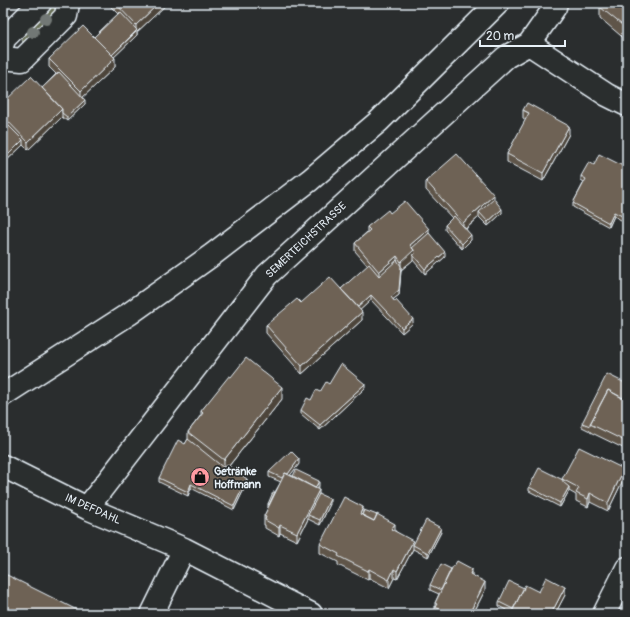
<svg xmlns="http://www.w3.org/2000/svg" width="630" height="617" viewBox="0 0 630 617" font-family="Pangolin,sans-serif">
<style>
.green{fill:#656c52;stroke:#a6aea5}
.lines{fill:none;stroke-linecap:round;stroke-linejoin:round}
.street-casing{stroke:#e8f1f8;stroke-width:25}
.street{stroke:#2a2d2e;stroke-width:22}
.tree{fill:#727874}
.wall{fill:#5f5448;stroke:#e8f1f8}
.shaded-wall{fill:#4d453b;stroke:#e8f1f8}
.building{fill:#6e6254;stroke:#e8f1f8}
.labels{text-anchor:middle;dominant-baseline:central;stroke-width:3.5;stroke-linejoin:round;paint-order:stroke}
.street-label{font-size:11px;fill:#e8f1f8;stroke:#2a2d2e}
.poi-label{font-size:11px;font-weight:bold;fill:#e8f1f8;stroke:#2a2d2e;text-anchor:start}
</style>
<rect width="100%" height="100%" fill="#2a2d2e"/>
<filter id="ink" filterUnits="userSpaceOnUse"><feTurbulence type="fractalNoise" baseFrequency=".025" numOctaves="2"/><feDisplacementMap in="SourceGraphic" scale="8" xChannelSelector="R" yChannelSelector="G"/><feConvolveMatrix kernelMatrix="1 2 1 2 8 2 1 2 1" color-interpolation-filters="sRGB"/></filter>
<g filter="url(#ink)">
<path class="green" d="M52,7l5,1 1,5 -35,31 -1,-5z"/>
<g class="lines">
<g class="street-casing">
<path id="street" d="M3,43l1,-4 36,-36
M529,44l78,51 20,10
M3,58l19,2 44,-44 2,-13
M3,395l126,-81 83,-59 98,-75 68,-58 120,-119
M3,466l84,42 97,41 127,65
M87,508l180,-233 239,-218 23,-13 26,-37 1,-4
M152,614l32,-65
M604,614l23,-46"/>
</g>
<use href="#street" class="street"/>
</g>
<g class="tree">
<circle cx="46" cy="19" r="6"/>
<circle cx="33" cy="32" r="6"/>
</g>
<path class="wall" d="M107,3h61l-31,29v3l-23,22 1,10 -32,30 2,7 -18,17 -5,-4 -34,33 -5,-5 -18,17 -2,-2v-57l39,-15 14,-14 -7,-7v-8l45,-22 24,-23z
M627,3v38l-27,-23v-11z
M523,110l46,24 -26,47 -36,-19v-8l19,-34 -3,-2z
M594,165l33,3 -1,55 -12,-7 -5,11 -36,-20v-4l11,-21 -3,-2v-4z
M426,181l68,18 8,14 -14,13 -9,-9 -13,12 5,11 -9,9 -17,-19v-5l7,-7 -26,-28z
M390,213l39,20 16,24 -20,17 -12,-14 -12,10 -2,25 -6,4 20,24 -11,10 -31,-33 -11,10 2,10 -60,54 -36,-41v-8l35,-22 40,-14 27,-23 -13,-15v-8l12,-11v-5z
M627,337v10l-2,-1v-4z
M627,353v14l-2,-1v-8z
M231,377l51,22 -53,67 18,17 -13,27 -43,-22 -3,8 -29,-14v-4l26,-34 3,-5v-7l13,-17v-4z
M329,384l36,4 -45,42 -19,-16v-4z
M627,384v11l-1,1 1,1v53l-37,-18v-1l-8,-4v-4z
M299,464l-9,11 29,11 -2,3 2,5 11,10 -10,21 -12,-6 -11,22 -17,-8 -1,3 -14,-8v-3h-1v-9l4,-8v-4l7,-12 6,-10 -12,-5v-5z
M624,478l-16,33 -18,-9 -2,5 -12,-6v-6l-7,-4 -9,16 -31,-16v-4l33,-7v-1z
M363,511l32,20 18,14 28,-13 -13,25 -15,-8 -16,30 -3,-1 -5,10 -20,-10 -1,2 -30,-15v-3l-18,-9v-9z
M451,569l21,6 13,15 -12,24h-38v-11l4,-9 -9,-4v-5z
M524,588l15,4 26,3 -10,19h-44v-1l-12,-7v-4z"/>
<path class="shaded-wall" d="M159,3h9l-31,29v3l-27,26v-4l26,-25v-7z
M115,58v9l-34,32v-8z
M85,100v4l-18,17v-4z
M62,109v8l-34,33v-8z
M569,126v8l-26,47v-8z
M23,140v5l-18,17v-4z
M494,195v8l-15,9v5l-16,14v-8z
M502,209v4l-14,13v-4z
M614,212v4l-5,11v-4z
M429,229v9l-15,19 -1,-2v5l-12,10 -2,25 -8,6v-4l10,-28v-7l9,-17z
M471,235v5l-9,9v-5z
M445,252v5l-20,17v-5z
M397,256v9l-18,15v-8z
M371,295v5l-15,14v-5z
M362,312v8l-60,54v-8z
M413,319v4l-11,10v-5z
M365,384v4l-45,42v-5z
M282,387v12l-58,73v-12z
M627,390v5l-6,11v-5z
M299,459v5l-15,19v-4z
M624,469v9l-16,33v-8z
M247,479v4l-13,27v-4z
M319,481v5l-5,10v-5z
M191,484v4l-3,8v-4z
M569,487v4l-9,16v-4z
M319,490v8l-11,17v4l-11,22v-8z
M590,493v9l-2,5v-8z
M330,499v5l-10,21v-5z
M363,507v9l-3,-2z
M395,524v8l-4,-3z
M280,525v8l-1,3v-8z
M441,528v4l-13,25v-4z
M413,541v8l-16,30v-8z
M369,569v9l-1,2v-9z
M394,569v9l-5,10v-8z
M472,569v8l-2,-3z
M485,582v8l-12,24h-4z
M565,587v8l-10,19h-4z"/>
<path class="building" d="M115,3h44l-23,22z
M602,3h25v26l-27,-22z
M120,12l17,18 -25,25 -18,-18z
M83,26l32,32 -34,33 -32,-32z
M59,72l26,28 -18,17 -5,-4v-4l-20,-21z
M31,76l31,33 -34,33 -25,-26v-13z
M527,103l42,23 -26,47 -36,-19 22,-41 -6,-3z
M5,122l18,18 -18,18 -2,-2v-32z
M457,154l37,41 -31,28 -37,-42z
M599,154l28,14v49l-1,1 -12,-6 -5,11 -36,-20 13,-24 -5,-3 8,-14 5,3z
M494,199l8,10 -14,13 -9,-10z
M405,201l24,28 -19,16 4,5 -13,12 -4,-6 -18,16 -24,-29 15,-13 -3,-3 21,-17 2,3z
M454,216l17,19 -9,9 -17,-19z
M429,233l16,19 -20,17 -12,-14 2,-1 -1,-4 -2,-2z
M397,260l4,6 -2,24 -8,7 4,5 1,-2 17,19 -11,9 -31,-33 -13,12 -17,-18 28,-25 10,12z
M330,277l32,35 -60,54 -36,-41 31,-26 4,4z
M627,337v6l-2,-1z
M627,353v6l-2,-1z
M246,358l36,29 -58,73 -36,-28 15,-19 -2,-2 28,-35 2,1z
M341,364l24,20 -45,41 -19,-15 6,-12 4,2 5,-10 4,2 6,-10 3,2z
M607,374l20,10v6l-4,8 -15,-8 -18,34v2l-8,-3z
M608,390l16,9 2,-3 1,1v45l-37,-18z
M188,439l36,29 3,-3 20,14 -13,27 -43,-22 -3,8 -29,-14 19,-38 7,4z
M579,447l45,22 -16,34 -18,-10 -2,6 -12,-6 3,-5 -17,-9z
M291,451l8,8 -11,15 -3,-1 -3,5 -13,-6z
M539,468l24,12v2l6,5 -9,16 -31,-16z
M296,470l23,11 -4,7 -22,-12z
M285,473l34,17 -22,43 -17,-8 -1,3 -14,-8 1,-3 -2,-1z
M273,492h2l-6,13 -1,-1z
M319,494l11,5 -10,21 -12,-5z
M344,497l19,10 -3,7 14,7 3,-7 18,10 -4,5 22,12 -16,30 -3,-2 -5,11 -20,-11 -1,2 -30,-15 1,-2 -19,-10z
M364,510l13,5 -3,6 -12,-6z
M426,520l15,8 -13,25 -15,-8z
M457,561l15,8 -2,5 15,8 -16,32h-11l-6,-3 -2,3 -15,-7 2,-3 -2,-1 18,-37h1z
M441,564l10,5 -10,21 -11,-5z
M3,573l82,41h-82z
M546,577l19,10 -14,27h-40l14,-29 14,7z
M509,581l15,7 -11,21 -14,-7z"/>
</g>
<defs>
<g id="shop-disc" transform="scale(1)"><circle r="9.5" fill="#ff9aa2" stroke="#2a2d2e"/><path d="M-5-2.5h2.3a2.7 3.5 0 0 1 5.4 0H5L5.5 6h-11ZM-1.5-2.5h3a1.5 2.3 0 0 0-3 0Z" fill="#111"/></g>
</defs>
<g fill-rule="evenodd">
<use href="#shop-disc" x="200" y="477"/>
</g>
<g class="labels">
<g class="street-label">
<text transform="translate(306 240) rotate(-43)">SEMERTEICHSTRASSE</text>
<text transform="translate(93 509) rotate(24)">IM DEFDAHL</text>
</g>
<g class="poi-label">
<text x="214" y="471">Getränke<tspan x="214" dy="13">Hoffmann</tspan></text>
</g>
</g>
<rect width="630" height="617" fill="none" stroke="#2a2d2e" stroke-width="16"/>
<rect x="8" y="8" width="614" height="601" fill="none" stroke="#e8f1f8" stroke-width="1.5" filter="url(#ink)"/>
<path d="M480 40v6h85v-6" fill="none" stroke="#e8f1f8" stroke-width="2"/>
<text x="486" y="40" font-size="12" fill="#e8f1f8" stroke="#2a2d2e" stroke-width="3" paint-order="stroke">20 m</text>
</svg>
